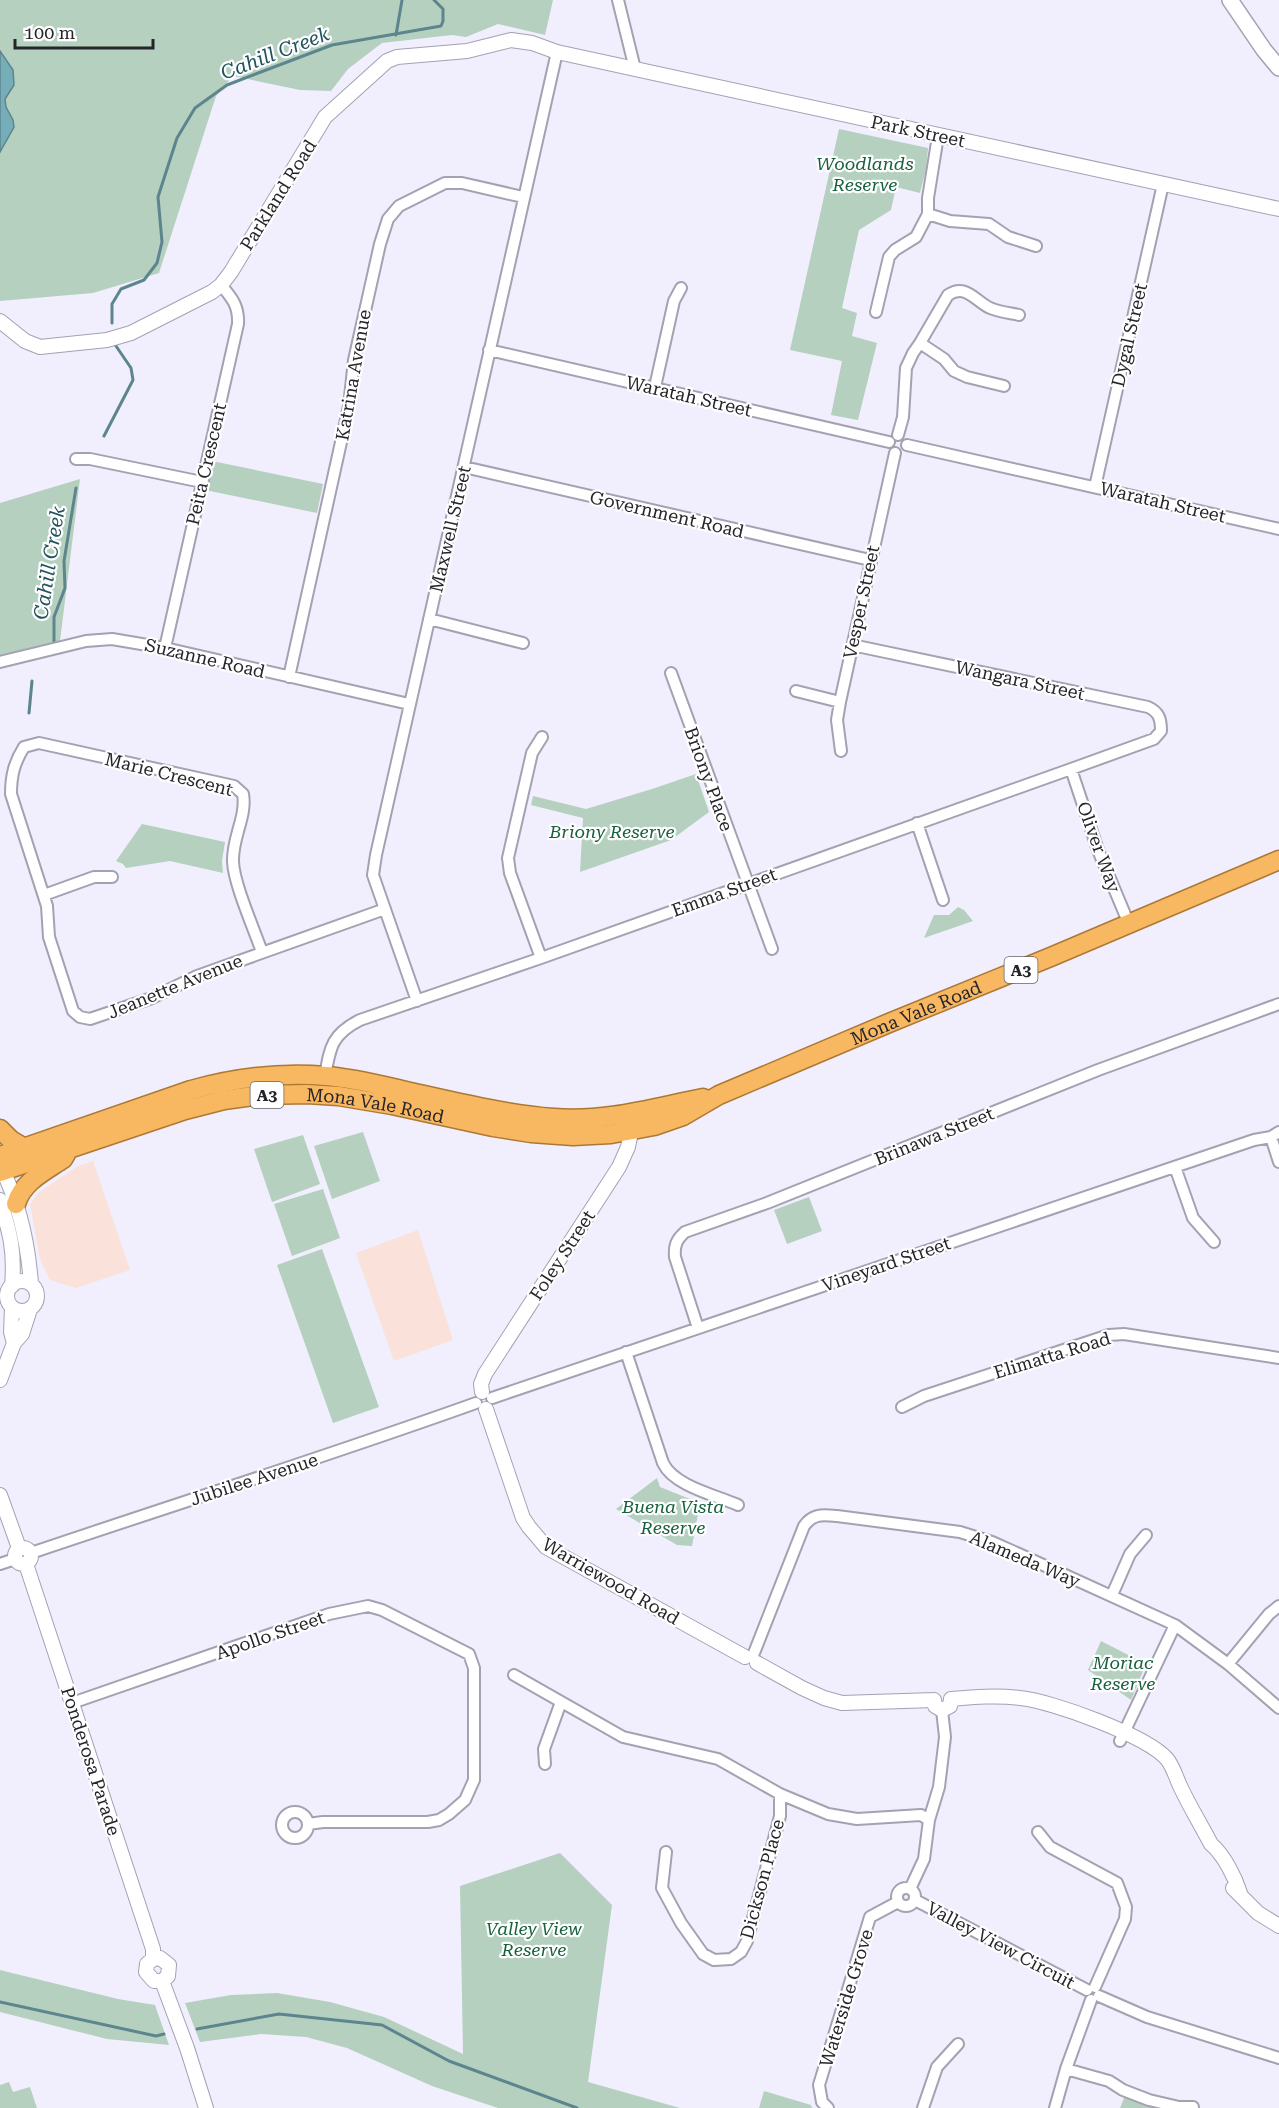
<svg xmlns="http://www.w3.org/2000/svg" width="1279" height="2108" viewBox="0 0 1279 2108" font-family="'Roboto Serif',serif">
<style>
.commercial{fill:#fae1d9}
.green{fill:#b5d0bf}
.water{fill:#75aeb9;stroke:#5d858e;stroke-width:1.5}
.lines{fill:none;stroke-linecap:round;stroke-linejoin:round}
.stream{stroke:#5d858e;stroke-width:3}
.minor-casing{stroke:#a4a1b1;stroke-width:14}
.tertiary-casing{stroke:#a4a1b1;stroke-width:16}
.secondary-casing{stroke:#a4a1b1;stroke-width:18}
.trunk-casing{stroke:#ad7834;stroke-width:21}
.minor{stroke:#fff;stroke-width:10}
.tertiary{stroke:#fff;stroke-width:14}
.secondary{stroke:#fff;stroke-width:15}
.trunk{stroke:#f8b862;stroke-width:18}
.labels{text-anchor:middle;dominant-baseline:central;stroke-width:4.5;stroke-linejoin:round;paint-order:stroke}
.shield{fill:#fefefe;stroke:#66656a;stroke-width:1.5}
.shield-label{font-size:16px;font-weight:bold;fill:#25242a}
.street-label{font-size:18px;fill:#25242a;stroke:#fefefe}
.park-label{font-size:18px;font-style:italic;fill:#17603d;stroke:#fefefe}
.water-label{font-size:20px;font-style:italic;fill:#21535c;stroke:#fefefe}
</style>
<rect width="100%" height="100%" fill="#f1effd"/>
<path class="commercial" d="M93,1161l37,109 -54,18 -26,-8 -10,-21 -10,-55 8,-11 40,-27z
M418,1230l35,110 -59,21 -38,-108z"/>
<path class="green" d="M0,0h553l-8,35 -47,-11 -32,13 -14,-2 -70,8 -34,26 -17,22 -31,-1 -67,-14 -17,20 -57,177 -66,20 -93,8z
M839,129l89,19 -2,21 -6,24 -24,-6 -5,23 -32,20 -17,78 15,5 -5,23 25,7 -19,77 -27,-5 11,-54 -52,-11z
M212,461l111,23 -6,29 -112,-23z
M80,479l-20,162 -60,15v-153z
M696,774l13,38 -38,28 -91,32 3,-54 -52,-13 2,-9 53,13 66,-20z
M142,824l83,18 -3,19 1,12 -53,-12 -44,7 -3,-4 -7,-3z
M958,907l6,3 9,11 -49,17 10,-23h15z
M363,1132l17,49 -48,18 -18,-53z
M303,1135l17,49 -48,18 -18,-53z
M323,1189l17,49 -48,18 -18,-52z
M809,1197l13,34 -35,13 -13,-34z
M322,1249l57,158 -46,16 -56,-158z
M657,1478l3,9 40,16 -8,43 -15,-1 -61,-36z
M1101,1641l45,23 -15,36 -43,-30z
M560,1853l52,52 -24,177 92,26h-182l-66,-22 -85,-38 -41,-11 -45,-3 -61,8 -15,-39 46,-8 46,-2 53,9 54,15 79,37 -3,-168z
M0,1970l118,29 37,6 14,40 -62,-6 -107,-27z
M9,2082l4,10 17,-5 7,21h-37v-23z
M764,2091l47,14 1,3h-53z
M1128,2096l24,10 13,2h-45l4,-10z"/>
<path class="water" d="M0,51l13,19 1,15 -9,14 1,8 7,13 1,7 -14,25z"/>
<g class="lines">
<path class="stream" d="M396,35l6,-35
M112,323v-19l9,-15 23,-9 13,-17 5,-21 -4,-45 19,-59 18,-30 32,-23 105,-40 109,-19 2,-5v-12l-9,-9
M104,436l29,-56 -2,-12 -15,-22
M54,642v-25l11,-29 -1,-27 12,-73
M29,713l3,-32
M0,2002l156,34 8,-2
M197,2029l82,-15 103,11 67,36 128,47"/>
<g class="minor-casing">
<path id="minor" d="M618,0l17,69
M928,214l22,7 39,3 19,13 28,9
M876,312l13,-55 6,-7 21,-13 12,-23v-16l10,-62
M920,343l24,16 10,12 13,6 37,9
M489,350l400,92
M655,387l19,-86 7,-13
M898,435l5,-18 3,-49 7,-15 7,-10 28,-48c18,-12 27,6 42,13 9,4 20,5 29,7
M907,445l372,84
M76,459h14l112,23
M464,467l406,93
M1095,487l68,-303
M429,619l94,24
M165,648l73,-324c1,-18 -6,-26 -17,-39
M0,662l86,-21 26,-2 53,9 244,56
M671,673l101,276
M289,677l60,-271 5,-46 26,-116 8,-25 11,-13 46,-23h17l61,14
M796,691l44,11
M841,751l-4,-31 3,-18 55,-249
M1071,769l27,81 31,74
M917,823l26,77
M44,895l50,-18h18
M262,952c-8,-23 -28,-68 -29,-90 -1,-25 14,-45 10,-68l-9,-8 -195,-43 -15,4c-10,16 -13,29 -13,47l36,112 2,31 24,74 7,6 10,2 62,-21 45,-22 188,-67
M541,958l-31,-85 -2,-15 24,-105 10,-16
M417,1001l-44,-126 3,-20 181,-803
M325,1076c5,-29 7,-42 35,-56l181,-62 530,-189 83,-30 7,-8c0,-12 -2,-19 -13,-24l-296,-62
M1271,1137l8,25
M1175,1167l18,51 21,24
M698,1328l-23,-71c-1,-11 1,-17 10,-25l82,-29 331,-133 181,-66
M626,1352l37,111c11,23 52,32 75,42
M492,1398l762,-258 17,-3 8,-5
M902,1407l22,-11 185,-61 15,-1 155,24
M31,1553c148,-50 297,-97 445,-150
M0,1564l15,-5
M1112,1595l18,-41 16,-19
M754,1653l50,-127c9,-13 19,-11 33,-10l123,16 32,10 27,12 156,71 53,39 51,44
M1228,1664l41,-50 10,-8
M514,1675l109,62 95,22 62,35 48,20 29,5 64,-4 8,5
M72,1703l257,-89 39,-8 14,4 87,44 5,14v112l-9,20 -16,14 -10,6 -11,2h-105l-15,2
M1120,1741l55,-116
M545,1764l-1,-15 17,-47
M282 1825a13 13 0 1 1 26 0a13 13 0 1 1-26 0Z
M1038,1832l12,15 67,36 9,24 -1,12 -30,68
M666,1852l-4,36 19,35 22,31 11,6 17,-1 10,-7 6,-11 33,-125v-22
M897 1897a9 9 0 1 1 18 0a9 9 0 1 1-18 0Z
M910,1889l14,-30 5,-39 10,-33 6,-50 -3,-27
M915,1900l172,90
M1099,1996l48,21 132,41
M1066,2069l43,12 14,9 26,10 30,7h14
M828,2108l-6,-6 -3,-17 51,-168 28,-15
M923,2108l14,-41 21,-23
M1055,2108l11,-39 25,-69"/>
</g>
<g class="tertiary-casing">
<path id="tertiary" d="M0,321l25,20 15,6 67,-7 24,-7 81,-41 9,-7 10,-13 94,-155 62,-56 10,-4 70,-6 44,-11 21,3 25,9 722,157
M0,1165c19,37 28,78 31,119
M0,1200c10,33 15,50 12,86
M7 1296a15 15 0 1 1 30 0a15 15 0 1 1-30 0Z
M12,1308l-1,24 3,11
M0,1380l14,-37 8,-9 8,-25
M482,1392l-1,-8 4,-10 134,-207 9,-20 5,-25
M486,1409l37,109 6,9 17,20 199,110
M0,1495l19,53
M15 1556a8 8 0 1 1 16 0a8 8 0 1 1-16 0Z
M26,1564l127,385v10l-6,5 -1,8 8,9h8l6,-5 1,-11 -9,-7 -7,1
M757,1663l45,25 22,10 18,5 92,-3
M951,1699c23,-2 46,-4 69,-1 32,3 127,38 147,61 7,9 9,19 14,29 9,19 20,37 30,56 13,11 24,33 29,49
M934,1700l1,6 7,4 8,-4 1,-7
M1233,1888l25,25 21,13
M162,1981l25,67 19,60"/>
</g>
<g class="secondary-casing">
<path id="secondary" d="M1230,0l34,50 15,18"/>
</g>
<g class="trunk-casing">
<g id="trunk">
<path d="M0,1129l11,11 12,7"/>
<path d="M0,1156l191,-66c43,-12 89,-18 135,-14 27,2 54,9 80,15 49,11 98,23 148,27 53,4 98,-10 149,-20"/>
<path id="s1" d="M0,1172l185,-62 39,-10 36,-5 47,-1 31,2 54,9 101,22 38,6 42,3 38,-2 43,-8 29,-10 36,-21 170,-72 164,-67 226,-96"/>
<path d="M16,1204c6,-22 29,-33 47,-45l3,-5"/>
</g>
</g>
<use href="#minor" class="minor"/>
<use href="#tertiary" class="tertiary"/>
<use href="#secondary" class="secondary"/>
<use href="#trunk" class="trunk"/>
</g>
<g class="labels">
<g class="shield">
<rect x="1004.5" y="957" width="33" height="26" rx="4.5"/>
<rect x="250.5" y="1082" width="33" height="26" rx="4.5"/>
</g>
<g class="shield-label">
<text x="1021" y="970">A3</text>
<text x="267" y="1095">A3</text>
</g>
<g class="street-label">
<text transform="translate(918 131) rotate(12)">Park Street</text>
<text transform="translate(278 195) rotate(-58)">Parkland Road</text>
<text transform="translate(1129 335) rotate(-77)">Dygal Street</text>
<text transform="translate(353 375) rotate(-80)">Katrina Avenue</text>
<text transform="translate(689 396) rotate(13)">Waratah Street</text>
<text transform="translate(206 464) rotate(-77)">Peita Crescent</text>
<text transform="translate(1163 502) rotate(13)">Waratah Street</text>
<text transform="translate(667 514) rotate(13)">Government Road</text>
<text transform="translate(450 529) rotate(-77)">Maxwell Street</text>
<text transform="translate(861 602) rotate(-78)">Vesper Street</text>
<text transform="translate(205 658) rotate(13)">Suzanne Road</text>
<text transform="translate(1020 680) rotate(12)">Wangara Street</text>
<text transform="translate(169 774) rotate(14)">Marie Crescent</text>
<text transform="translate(709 779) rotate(70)">Briony Place</text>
<text transform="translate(1099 847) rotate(70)">Oliver Way</text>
<text transform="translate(724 892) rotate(-20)">Emma Street</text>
<text transform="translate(175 986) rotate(-22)">Jeanette Avenue</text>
<text stroke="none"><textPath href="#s1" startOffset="956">Mona Vale Road</textPath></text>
<text stroke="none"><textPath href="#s1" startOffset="388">Mona Vale Road</textPath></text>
<text transform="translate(934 1136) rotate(-22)">Brinawa Street</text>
<text transform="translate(562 1255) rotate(-57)">Foley Street</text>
<text transform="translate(886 1264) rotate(-19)">Vineyard Street</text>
<text transform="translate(1052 1355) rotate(-17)">Elimatta Road</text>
<text transform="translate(254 1479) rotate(-18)">Jubilee Avenue</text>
<text transform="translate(1025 1559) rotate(23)">Alameda Way</text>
<text transform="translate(611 1581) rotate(30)">Warriewood Road</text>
<text transform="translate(270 1635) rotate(-19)">Apollo Street</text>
<text transform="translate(91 1761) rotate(72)">Ponderosa Parade</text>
<text transform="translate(762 1879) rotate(-75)">Dickson Place</text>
<text transform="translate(1001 1945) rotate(28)">Valley View Circuit</text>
<text transform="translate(846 1998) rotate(-73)">Waterside Grove</text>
</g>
<g class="park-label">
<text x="865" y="163">Woodlands<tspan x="865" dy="21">Reserve</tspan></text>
<text x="612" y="831">Briony Reserve</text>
<text x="673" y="1506">Buena Vista<tspan x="673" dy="21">Reserve</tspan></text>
<text x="1123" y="1662">Moriac<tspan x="1123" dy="21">Reserve</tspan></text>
<text x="534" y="1928">Valley View<tspan x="534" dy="21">Reserve</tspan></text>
</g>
<g class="water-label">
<text transform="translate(275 53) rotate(-21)">Cahill Creek</text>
<text transform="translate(49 563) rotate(-81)">Cahill Creek</text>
</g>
</g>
<path d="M15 39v9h138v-9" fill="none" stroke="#25242a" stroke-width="3"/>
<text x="24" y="39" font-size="18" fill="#25242a" stroke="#fefefe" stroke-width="4.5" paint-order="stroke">100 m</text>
</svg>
